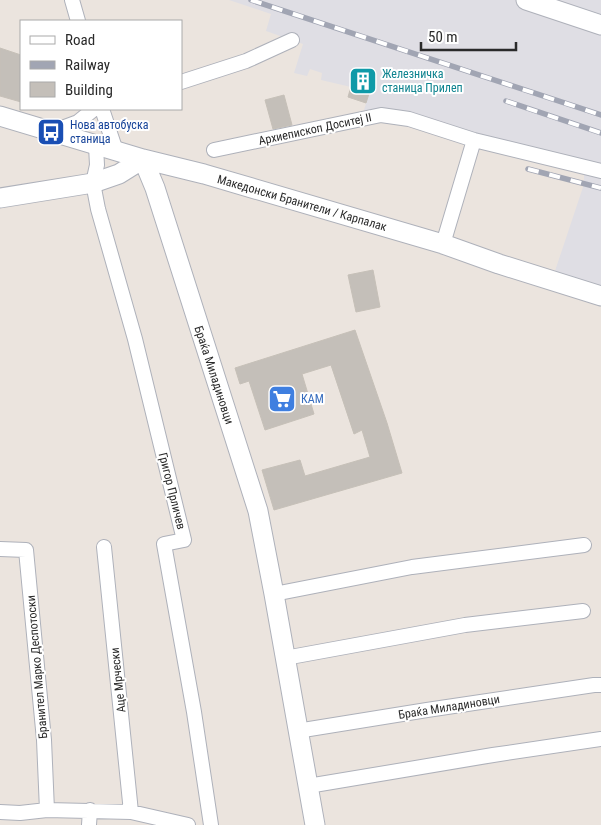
<svg xmlns="http://www.w3.org/2000/svg" width="601" height="825" viewBox="0 0 601 825" font-family="'Roboto Condensed',sans-serif">
<style>
.industrial{fill:#dfdee4}
.building{fill:#c4bfb9;stroke:#c6c0b8}
.lines{fill:none;stroke-linecap:round;stroke-linejoin:round}
.street-casing{stroke:#aeb1ba;stroke-width:16}
.secondary-casing{stroke:#aeb1ba;stroke-width:21}
.street{stroke:#fff;stroke-width:14}
.secondary{stroke:#fff;stroke-width:19}
.rail-casing{stroke:#a1a5b3;stroke-width:5.5}
.rail{stroke:#fff;stroke-width:4;stroke-dasharray:11;stroke-linecap:butt}
.labels{text-anchor:middle;dominant-baseline:central;stroke-width:4;stroke-linejoin:round;paint-order:stroke}
.culture-label{font-size:12px;fill:#0d838f;stroke:#fff;text-anchor:start}
.transit-label{font-size:12px;fill:#164399;stroke:#fff;text-anchor:start}
.street-label{font-size:12px;fill:#2a2a2a;stroke:#fff}
.shop-label{font-size:12px;fill:#366cbe;stroke:#fff;text-anchor:start}
</style>
<rect width="100%" height="100%" fill="#ebe4de"/>
<path class="industrial" d="M229,0h372v296l-49,-16 32,-96v-18l-220,-56 11,-35 -18,-6 -6,18 -30,-7 1,-7 -12,-4 -3,7 -13,-3 9,-29 -37,-13 5,-17z"/>
<path class="building" d="M0,48l21,7v47l-21,-6z
M356,69l19,6 -9,28 -18,-6z
M284,95l8,30 -19,4 -8,-29z
M373,270l7,37 -24,5 -8,-37z
M355,330l32,93 15,50 -128,37 -12,-40 38,-10 5,16 65,-19 -8,-27 -8,4 -23,-69 -29,9 12,40 -49,16 -16,-49 -9,3 -5,-16z"/>
<g class="lines">
<g class="street-casing">
<path id="street" d="M72,0l6,21
M181,82l65,-21 46,-21
M102,109l14,42
M51,132l27,-10 16,-13
M96,146l1,19 -4,18 5,26 37,130 49,201 -20,4 30,168 17,113
M214,150l167,-35 28,4 65,21 127,31
M443,244l31,-104
M104,547l27,265
M0,549l26,1 18,190 3,70
M274,594l138,-27 172,-22
M285,658l180,-33 118,-14
M297,731l130,-21 167,-25h7
M308,786l185,-31 108,-16
M0,812l20,1 27,-3 84,2 57,13
M89,825l1,-15"/>
</g>
<g class="secondary-casing">
<path id="secondary" d="M526,0l75,25
M0,116l143,43 61,15 239,70 56,20 102,32
M143,159l12,29 103,323 16,83 41,231
M0,198l93,-15 26,-9 24,-15"/>
</g>
<use href="#street" class="street"/>
<use href="#secondary" class="secondary"/>
<g class="rail-casing">
<path id="rail" d="M251,0l350,115
M506,101l95,32
M528,169l73,19"/>
</g>
<use href="#rail" class="rail"/>
</g>
<defs>
<g id="building-square" transform="scale(1.4375)"><rect x="-9" y="-9" width="18" height="18" rx="4" fill="#0f9aa8" stroke="#fff"/><path d="M-4-6H4V6H1V3H-1V6H-4ZM-2.5-4.3h1.7v1.8h-1.7ZM.8-4.3h1.7v1.8H.8ZM-2.5-1h1.7V.8h-1.7ZM.8-1h1.7V.8H.8Z" fill="#fff"/></g>
<g id="bus-square" transform="scale(1.4375)"><rect x="-9" y="-9" width="18" height="18" rx="4" fill="#1a4fb4" stroke="#fff"/><path d="M-5-6H5V4H4V6H2V4H-2V6H-4V4H-5ZM-3.5-4V0h7V-4ZM-3.5 1.2v1.5H-2V1.2ZM2 1.2v1.5H3.5V1.2Z" fill="#fff"/></g>
<g id="supermarket-square" transform="scale(1.4375)"><rect x="-9" y="-9" width="18" height="18" rx="4" fill="#3f7fe0" stroke="#fff"/><path d="M-6-5.5h2.5l.6 2H6L4.5 2H-2.5L-4.4-4H-6ZM-1.5 3.2a1.3 1.3 0 1 0 .1 0ZM3 3.2a1.3 1.3 0 1 0 .1 0Z" fill="#fff"/></g>
</defs>
<g fill-rule="evenodd">
<use href="#building-square" x="363" y="81"/>
<use href="#bus-square" x="51" y="132"/>
<use href="#supermarket-square" x="282" y="399"/>
</g>
<g class="labels">
<g class="culture-label">
<text x="382" y="74">Железничка<tspan x="382" dy="14">станица Прилеп</tspan></text>
</g>
<g class="transit-label">
<text x="70" y="125">Нова автобуска<tspan x="70" dy="14">станица</tspan></text>
</g>
<g class="street-label">
<text transform="translate(315 129) rotate(-12)">Архиепископ Доситеј II</text>
<text transform="translate(302 203) rotate(16)">Македонски Бранители / Карпалак</text>
<text transform="translate(214 375) rotate(72)">Браќа Миладиновци</text>
<text transform="translate(172 491) rotate(76)">Григор Прличев</text>
<text transform="translate(37 667) rotate(-95)">Бранител Марко Деспотоски</text>
<text transform="translate(118 680) rotate(-96)">Аце Мрчески</text>
<text transform="translate(449 707) rotate(-9)">Браќа Миладиновци</text>
</g>
<g class="shop-label">
<text x="301" y="399">КАМ</text>
</g>
</g>
<rect x="20" y="20" width="162" height="90" fill="#ffffff" stroke="#aaaaaa"/>
<rect x="30" y="36" width="25" height="8" fill="#ffffff" stroke="#aaaaaa"/>
<text x="65" y="45" font-size="15" fill="#2a2a2a">Road</text>
<rect x="30" y="61" width="25" height="8" fill="#a1a5b3" stroke="#aaaaaa"/>
<text x="65" y="70" font-size="15" fill="#2a2a2a">Railway</text>
<rect x="30" y="82" width="25" height="15" fill="#c4bfb9" stroke="#aaaaaa"/>
<text x="65" y="95" font-size="15" fill="#2a2a2a">Building</text>
<path d="M421 42v8h95v-8" fill="none" stroke="#2a2a2a" stroke-width="2.5"/>
<text x="428" y="42" font-size="15" fill="#2a2a2a" stroke="#ffffff" stroke-width="4" paint-order="stroke">50 m</text>
</svg>
